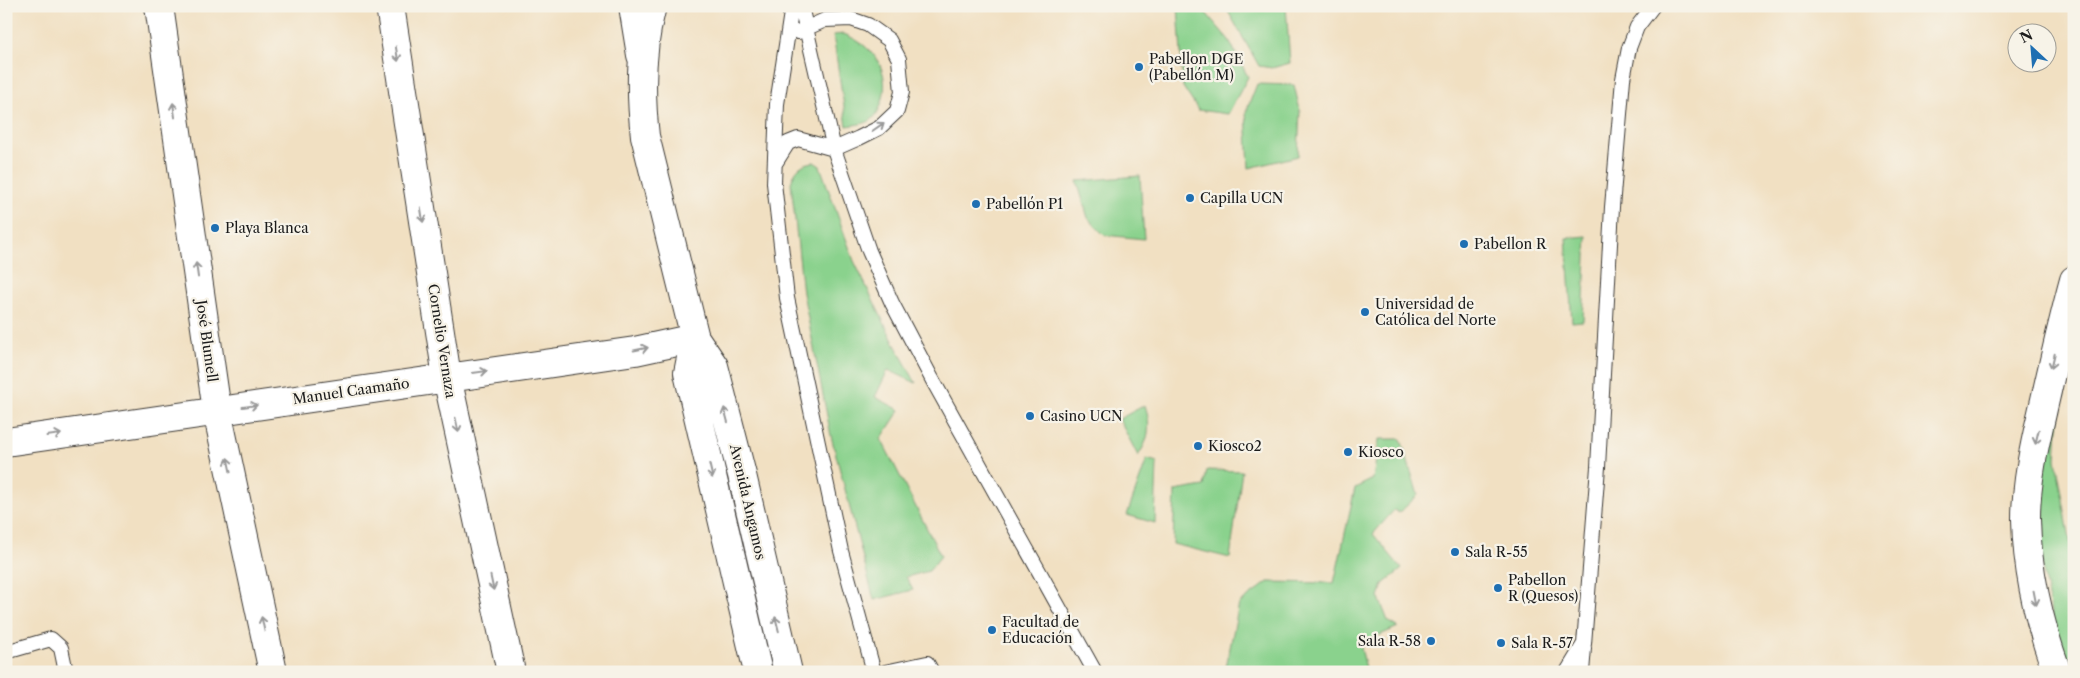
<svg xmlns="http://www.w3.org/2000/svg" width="2080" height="678" viewBox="0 0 2080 678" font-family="'Libre Caslon Text',serif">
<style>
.green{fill:#8ad28d;stroke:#537754}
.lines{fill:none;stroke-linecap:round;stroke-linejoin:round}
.lane-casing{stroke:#3c3935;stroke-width:16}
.street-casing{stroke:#3c3935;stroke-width:30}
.secondary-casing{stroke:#3c3935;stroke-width:30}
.primary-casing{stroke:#3c3935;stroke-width:30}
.lane{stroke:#fff;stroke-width:14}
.street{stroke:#fff;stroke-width:28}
.secondary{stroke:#fff;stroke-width:28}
.primary{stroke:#fff;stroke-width:28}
.oneway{stroke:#999}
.poi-dot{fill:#1f6fb2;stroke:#f7f3e8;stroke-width:2}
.labels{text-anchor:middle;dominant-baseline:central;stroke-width:4.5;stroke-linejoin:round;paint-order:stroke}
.poi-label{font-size:14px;fill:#1c1c1c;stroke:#f7f3e8;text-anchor:start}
.street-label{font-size:14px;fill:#1c1c1c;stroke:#f7f3e8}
</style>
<rect width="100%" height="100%" fill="#f7f3e8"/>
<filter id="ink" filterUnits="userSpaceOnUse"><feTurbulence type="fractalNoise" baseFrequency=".02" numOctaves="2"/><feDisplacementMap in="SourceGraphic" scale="10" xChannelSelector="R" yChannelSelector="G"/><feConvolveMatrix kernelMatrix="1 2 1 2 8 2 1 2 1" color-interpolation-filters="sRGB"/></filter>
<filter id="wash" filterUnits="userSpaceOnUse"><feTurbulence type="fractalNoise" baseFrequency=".0096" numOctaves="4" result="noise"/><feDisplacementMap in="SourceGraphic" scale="20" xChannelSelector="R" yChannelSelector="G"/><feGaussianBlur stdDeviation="1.12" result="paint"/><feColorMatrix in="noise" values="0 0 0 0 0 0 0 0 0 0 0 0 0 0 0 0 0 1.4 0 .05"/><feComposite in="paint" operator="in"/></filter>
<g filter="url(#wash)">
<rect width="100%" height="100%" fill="#f1e0c2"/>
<path class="green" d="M1178,6h22l29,34 19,37 -20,37 -30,-4 -15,-23z
M1225,6h61l4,57 -18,5 -13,-2z
M844,34c27,11 46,33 39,64 -2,8 -6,18 -13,23 -6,3 -17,4 -23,5l-14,-91z
M1257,84l37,1 6,25 -2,46 -49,12 -3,-56z
M814,162l6,4 34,95 39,80 23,42 -28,-13 -13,27 25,13 -19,29 60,117 -12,15 -23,6 7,13 -39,10 -43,-164 -28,-143 -12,-110c4,-14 9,-19 23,-21z
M1140,176l4,63 -40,-4 -16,-17 -11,-37z
M1587,236l-4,85 -11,1 -6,-84z
M2056,391l8,4 -6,31 -2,33 18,105v108h-8l-9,-28 -25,-131z
M1145,405c6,20 5,33 -7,51l-19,-37z
M1379,439h22l17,56 -19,18 -5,-3 -21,24 29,35 -19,15 -4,14 9,23 10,6 -38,17 7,28h-142l14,-68 29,-22 66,1 21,-95 18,-9z
M1147,459l10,3 -2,61 -28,-8z
M1207,470l35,1 -12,87 -57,-14 2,-53 29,-5z"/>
</g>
<g filter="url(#ink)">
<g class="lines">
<g class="lane-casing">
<path id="lane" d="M792,6l-15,98 -3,79 13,115 54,253 33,121
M801,6l33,143 35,102 23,52 40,76 163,293
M776,162l12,-19 10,-4 36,10 25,-11 20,-10 18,-17 5,-19 -3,-33 -10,-19 -21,-15 -17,-6 -26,1 -27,12
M6,652l45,-13 10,9 5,24
M885,672l42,-9 5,9
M1567,672l17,-28 14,-177 14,-260 11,-128 6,-31 8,-21 16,-21
M1582,672l2,-24"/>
</g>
<g class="street-casing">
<path id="street" d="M159,6l58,405 56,261
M390,6l57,371 64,295
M633,6l8,49
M6,442l629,-91 60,-13"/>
</g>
<g class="secondary-casing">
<path id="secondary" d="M652,6c-12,44 -12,86 -7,130l50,202 19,28 28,109 46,197
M695,338l-7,35 70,299"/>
</g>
<g class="primary-casing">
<path id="primary" d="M2057,672c-18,-49 -30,-101 -31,-153 0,-35 8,-72 16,-106 10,-44 20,-89 32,-133"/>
</g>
<use href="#lane" class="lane"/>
<use href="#street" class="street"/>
<use href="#secondary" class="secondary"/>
<use href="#primary" class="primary"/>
</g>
<defs><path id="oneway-shaft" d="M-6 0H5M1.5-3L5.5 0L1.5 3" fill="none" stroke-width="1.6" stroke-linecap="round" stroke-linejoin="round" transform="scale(1.25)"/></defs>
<g class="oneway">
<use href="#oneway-shaft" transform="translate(397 54) rotate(81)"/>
<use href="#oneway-shaft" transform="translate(174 110) rotate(-98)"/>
<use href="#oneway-shaft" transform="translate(878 127) rotate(-35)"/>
<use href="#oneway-shaft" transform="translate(422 215) rotate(81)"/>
<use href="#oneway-shaft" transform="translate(197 270) rotate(-98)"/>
<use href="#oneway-shaft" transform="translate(641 349) rotate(-12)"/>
<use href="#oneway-shaft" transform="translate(2053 361) rotate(103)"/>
<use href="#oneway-shaft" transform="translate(480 372) rotate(-8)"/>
<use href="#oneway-shaft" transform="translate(250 406) rotate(-8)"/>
<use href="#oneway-shaft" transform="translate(726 415) rotate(-105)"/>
<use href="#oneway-shaft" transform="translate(457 425) rotate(78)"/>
<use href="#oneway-shaft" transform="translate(54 435) rotate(-8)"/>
<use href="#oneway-shaft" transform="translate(2037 437) rotate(103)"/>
<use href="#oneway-shaft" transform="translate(229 465) rotate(-102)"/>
<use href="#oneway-shaft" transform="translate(711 471) rotate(77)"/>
<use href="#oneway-shaft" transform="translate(492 583) rotate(78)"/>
<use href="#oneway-shaft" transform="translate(2035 598) rotate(79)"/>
<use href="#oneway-shaft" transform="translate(263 624) rotate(-102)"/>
<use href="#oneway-shaft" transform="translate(777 624) rotate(-104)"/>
</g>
</g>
<g class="poi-dot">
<circle cx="1139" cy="67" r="5"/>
<circle cx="1190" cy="198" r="5"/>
<circle cx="976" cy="204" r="5"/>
<circle cx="215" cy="228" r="5"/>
<circle cx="1464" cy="244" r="5"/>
<circle cx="1365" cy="312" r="5"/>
<circle cx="1030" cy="416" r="5"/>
<circle cx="1198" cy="446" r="5"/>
<circle cx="1348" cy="452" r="5"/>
<circle cx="1455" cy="552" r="5"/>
<circle cx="1498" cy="588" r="5"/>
<circle cx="992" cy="630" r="5"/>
<circle cx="1431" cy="641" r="5"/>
<circle cx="1501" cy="643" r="5"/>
</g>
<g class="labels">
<g class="poi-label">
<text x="1149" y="59">Pabellon DGE<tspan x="1149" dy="16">(Pabellón M)</tspan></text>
<text x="1200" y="198">Capilla UCN</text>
<text x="986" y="204">Pabellón P1</text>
<text x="225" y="228">Playa Blanca</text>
<text x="1474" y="244">Pabellon R</text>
<text x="1375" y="304">Universidad de<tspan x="1375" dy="16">Católica del Norte</tspan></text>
<text x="1040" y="416">Casino UCN</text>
<text x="1208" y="446">Kiosco2</text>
<text x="1358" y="452">Kiosco</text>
<text x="1465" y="552">Sala R-55</text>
<text x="1508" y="580">Pabellon<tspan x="1508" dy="16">R (Quesos)</tspan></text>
<text x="1002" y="622">Facultad de<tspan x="1002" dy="16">Educación</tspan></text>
<text x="1421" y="641" text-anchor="end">Sala R-58</text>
<text x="1511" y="643">Sala R-57</text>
</g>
<g class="street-label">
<text transform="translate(207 341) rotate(82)">José Blumell</text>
<text transform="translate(442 341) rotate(81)">Cornelio Vernaza</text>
<text transform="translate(351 391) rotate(-8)">Manuel Caamaño</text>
<text transform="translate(748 502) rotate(77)">Avenida Angamos</text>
</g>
</g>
<rect width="2080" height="678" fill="none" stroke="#f7f3e8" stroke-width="25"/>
<g transform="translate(2032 48) rotate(334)"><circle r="24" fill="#f7f3e8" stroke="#9f9d96"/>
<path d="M0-4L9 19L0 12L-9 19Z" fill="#1f6fb2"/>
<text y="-8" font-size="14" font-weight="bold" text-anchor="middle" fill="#1c1c1c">N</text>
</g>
</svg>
